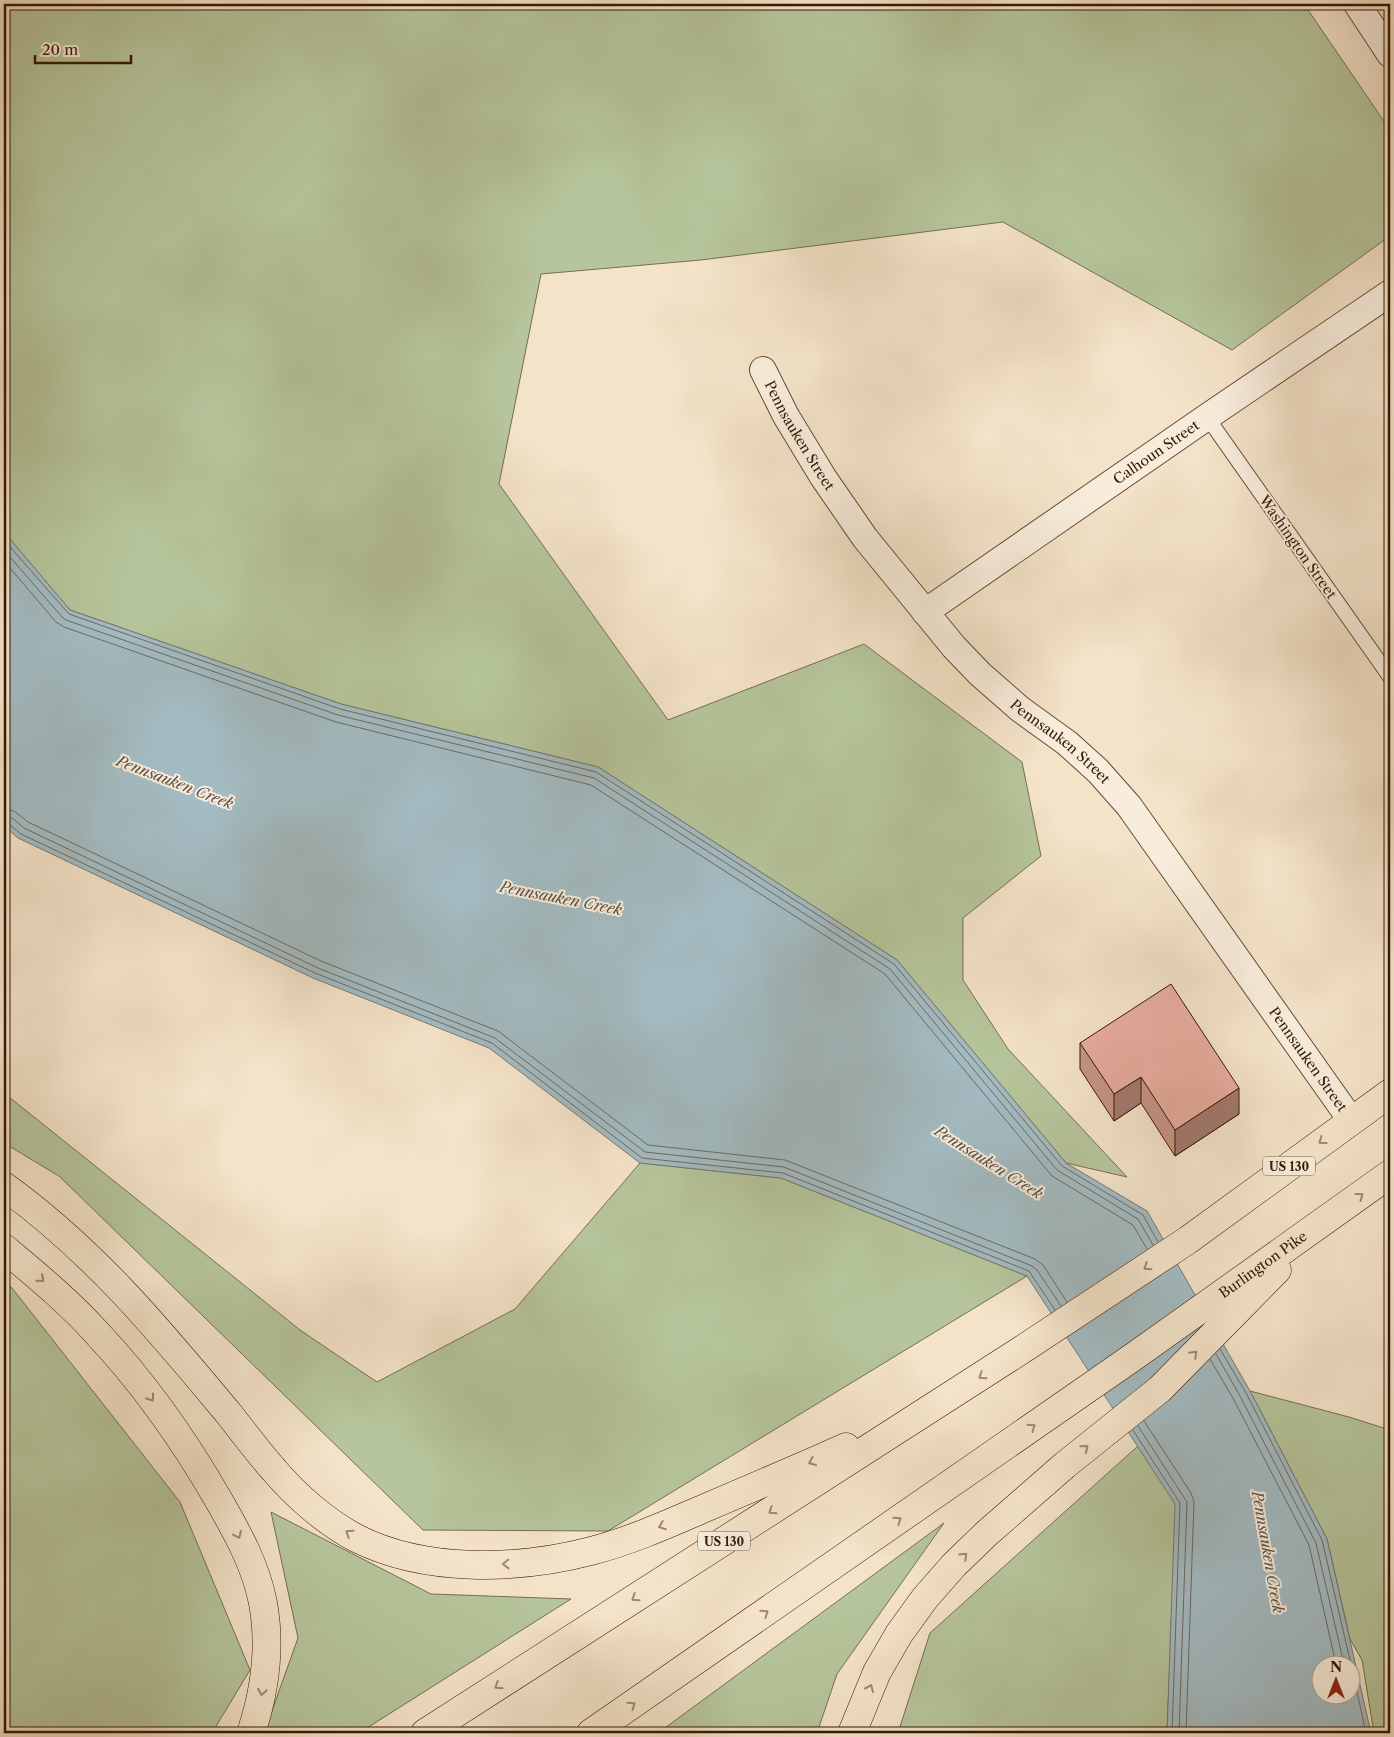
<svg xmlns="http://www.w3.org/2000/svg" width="1394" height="1737" viewBox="0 0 1394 1737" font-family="'Libre Caslon Text',serif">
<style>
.green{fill:#b6c59b;stroke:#766f4e}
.water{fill:#a3bbc2;stroke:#777a74;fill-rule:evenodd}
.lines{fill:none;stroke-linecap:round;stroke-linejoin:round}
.shore{stroke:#6c6a61;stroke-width:1}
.lane-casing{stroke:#654c32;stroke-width:16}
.street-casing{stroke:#654c32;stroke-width:28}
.highway-casing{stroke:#351900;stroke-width:29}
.lane{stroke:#f8eddc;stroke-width:14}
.street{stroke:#f8eddc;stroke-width:26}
.highway{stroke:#f4e3c9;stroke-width:28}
.wall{fill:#c79488;stroke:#351900}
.shaded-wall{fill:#a2786f;stroke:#351900}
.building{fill:#e7ac9e;stroke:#351900}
.oneway{stroke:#9e886f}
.labels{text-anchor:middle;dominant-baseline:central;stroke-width:4;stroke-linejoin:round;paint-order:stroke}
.shield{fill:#f8eddc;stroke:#705942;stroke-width:1}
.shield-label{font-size:12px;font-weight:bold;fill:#351900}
.street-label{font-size:14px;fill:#351900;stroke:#f8eddc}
.water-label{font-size:15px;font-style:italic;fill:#5c5244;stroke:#f8eddc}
</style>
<rect width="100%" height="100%" fill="#f4e3c9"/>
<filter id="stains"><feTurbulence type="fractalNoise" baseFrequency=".004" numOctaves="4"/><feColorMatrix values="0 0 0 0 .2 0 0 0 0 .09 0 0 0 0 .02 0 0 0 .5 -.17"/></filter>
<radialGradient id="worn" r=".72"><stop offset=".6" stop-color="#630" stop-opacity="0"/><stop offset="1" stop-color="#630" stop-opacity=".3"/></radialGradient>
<path class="green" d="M4,4h1300l86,126v106l-158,114 -229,-128 -302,38 -160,14 -42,210 169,236 196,-76 158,118 19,94 -78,62v62l45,69 119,128 -61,-14 -169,-203 -299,-193 -257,-63 -271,-94 -66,-78z
M4,1093l296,237 77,52 138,-73 125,-146 141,15 246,98 -419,255 -185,-1 -364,-354 -55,-33z
M4,1282l8,6 168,214 70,168 -38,63h-208z
M1250,1391l99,26 41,13v303h-16l-12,-73 -12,-21 -23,-100z
M1138,1446l38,58 -9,229h-269l32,-100z
M271,1512l160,82 140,5 -212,134h-95l34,-95z
M944,1523l-107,151 -20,59h-159z"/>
<path class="water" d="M4,532l66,78 271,94 257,63 299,193 169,203 81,48 103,180 77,148 44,194h-204l8,-229 -148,-228 -246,-98 -141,-15 -151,-115 -176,-70 -295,-140 -14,-12zM1322,1664h30v30h-30z"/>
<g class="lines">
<path class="shore" d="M4,540l65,74 271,95 256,63 298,192 168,202 81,49 15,27
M4,550l58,67 4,3 272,95 256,63 296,191 167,201 81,49 15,26
M4,561l52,61 8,5 272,95 255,63 294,189 167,202 81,49 14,24
M4,809l10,2 14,11 293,139 177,70 150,114 137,15 250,99 8,6 24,37
M4,816l8,2 12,10 294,140 177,70 150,114 139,15 248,99 5,4 24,36
M4,823h4l13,11 294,139 177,70 150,115 141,15 246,98 26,39
M1220,1349l26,44 76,147 29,124
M1216,1354l24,42 76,147 28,121
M1210,1359l24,41 75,145 27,119
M1144,1421l47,72 3,9 -8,231
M1138,1426l49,76 -8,231
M1133,1430l47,73 -8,230
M1352,1669l14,64"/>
<g class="lane-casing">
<path id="lane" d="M1207,417l183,260"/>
</g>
<g class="street-casing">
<g id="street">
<path d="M1357,4l33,50"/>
<path id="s1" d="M763,370l23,46 37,61 42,61 89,109 26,27 40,35 47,34 31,28 31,35 222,314"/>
<path id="s2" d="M925,612l282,-195 183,-124"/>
</g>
</g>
<g class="highway-casing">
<g id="highway">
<path d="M4,1186c90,65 155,144 225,228 15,19 29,38 45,56 22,26 52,52 82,68 69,35 162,32 235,13 39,-10 77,-27 114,-43 47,-20 94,-40 141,-61"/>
<path d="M4,1248c31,26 64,53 92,84 47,50 88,108 122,167 19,33 38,67 45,104 8,44 2,88 -12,130"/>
<path d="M425,1733l598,-384 165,-109 202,-147"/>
<path id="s3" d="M591,1733l545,-378 254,-181"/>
<path d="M852,1733l25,-61 22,-38 26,-36 29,-33 32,-31 79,-69 95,-76 117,-119"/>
</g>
</g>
<use href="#lane" class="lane"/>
<use href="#street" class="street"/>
<use href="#highway" class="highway"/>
</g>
<path class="wall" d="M1080,1043l159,71 -64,42 -34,-53 -27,18 -34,-52z"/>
<path class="shaded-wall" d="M1141,1077v26l-27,18v-27z
M1239,1088v26l-64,42v-26z"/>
<path class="building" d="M1171,984l68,104 -64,42 -34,-53 -27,17 -34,-51z"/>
<defs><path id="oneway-chevron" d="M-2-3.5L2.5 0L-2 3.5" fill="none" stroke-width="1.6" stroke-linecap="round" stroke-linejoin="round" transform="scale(1.25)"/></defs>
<g class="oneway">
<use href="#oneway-chevron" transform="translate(1322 1141) rotate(144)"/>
<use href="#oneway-chevron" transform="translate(1360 1196) rotate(-36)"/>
<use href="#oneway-chevron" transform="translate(1147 1267) rotate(146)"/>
<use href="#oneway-chevron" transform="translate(41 1279) rotate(41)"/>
<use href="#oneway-chevron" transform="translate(1194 1354) rotate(-45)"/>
<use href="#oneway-chevron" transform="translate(982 1376) rotate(147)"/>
<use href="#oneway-chevron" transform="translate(151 1398) rotate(54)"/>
<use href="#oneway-chevron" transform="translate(1032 1427) rotate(-35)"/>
<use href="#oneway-chevron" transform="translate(1085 1448) rotate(-40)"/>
<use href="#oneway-chevron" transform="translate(812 1462) rotate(157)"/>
<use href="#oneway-chevron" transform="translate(772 1511) rotate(147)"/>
<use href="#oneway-chevron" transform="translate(898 1520) rotate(-35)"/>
<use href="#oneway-chevron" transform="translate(662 1526) rotate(159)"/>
<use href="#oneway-chevron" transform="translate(349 1533) rotate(-147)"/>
<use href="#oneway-chevron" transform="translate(238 1535) rotate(65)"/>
<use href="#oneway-chevron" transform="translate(964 1556) rotate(-44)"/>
<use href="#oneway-chevron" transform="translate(506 1564) rotate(179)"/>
<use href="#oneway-chevron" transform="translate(635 1598) rotate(147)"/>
<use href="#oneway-chevron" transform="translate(765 1613) rotate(-35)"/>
<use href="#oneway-chevron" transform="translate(498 1686) rotate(147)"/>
<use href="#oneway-chevron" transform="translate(870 1688) rotate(-66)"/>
<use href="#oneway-chevron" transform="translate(262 1692) rotate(100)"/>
<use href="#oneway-chevron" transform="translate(632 1705) rotate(-35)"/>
</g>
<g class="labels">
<g class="shield">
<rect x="1263" y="1156.5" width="52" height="19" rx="4"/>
<rect x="698" y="1531.5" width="52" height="19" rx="4"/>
</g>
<g class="shield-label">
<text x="1289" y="1166">US 130</text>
<text x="724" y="1541">US 130</text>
</g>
<g class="street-label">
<text stroke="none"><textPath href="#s1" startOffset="75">Pennsauken Street</textPath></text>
<text stroke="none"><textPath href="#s2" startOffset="281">Calhoun Street</textPath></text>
<text transform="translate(1298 547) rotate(55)">Washington Street</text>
<text stroke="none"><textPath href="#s1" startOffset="480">Pennsauken Street</textPath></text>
<text stroke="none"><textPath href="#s1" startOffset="885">Pennsauken Street</textPath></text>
<text stroke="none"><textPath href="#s3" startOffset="819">Burlington Pike</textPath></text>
</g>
<g class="water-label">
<text transform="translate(175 782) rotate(21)">Pennsauken Creek</text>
<text transform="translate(561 898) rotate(11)">Pennsauken Creek</text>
<text transform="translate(989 1162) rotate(32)">Pennsauken Creek</text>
<text transform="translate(1268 1552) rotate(80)">Pennsauken Creek</text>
</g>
</g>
<rect width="1394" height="1737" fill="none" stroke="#f4e3c9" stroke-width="20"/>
<rect x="5" y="5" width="1384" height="1727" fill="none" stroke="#351900" stroke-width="2.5"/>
<rect x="10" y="10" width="1374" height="1717" fill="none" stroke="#351900"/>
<g transform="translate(1336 1680)"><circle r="24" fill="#f8eddc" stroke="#aa9884"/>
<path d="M0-4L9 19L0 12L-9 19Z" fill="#8f2418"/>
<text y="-8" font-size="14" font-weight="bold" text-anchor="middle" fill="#351900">N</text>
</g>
<path d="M35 55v8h96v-8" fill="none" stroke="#351900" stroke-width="2.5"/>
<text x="42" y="55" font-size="15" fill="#351900" stroke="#f8eddc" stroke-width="4" paint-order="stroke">20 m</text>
<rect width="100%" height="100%" filter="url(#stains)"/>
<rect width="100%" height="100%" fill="url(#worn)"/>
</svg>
